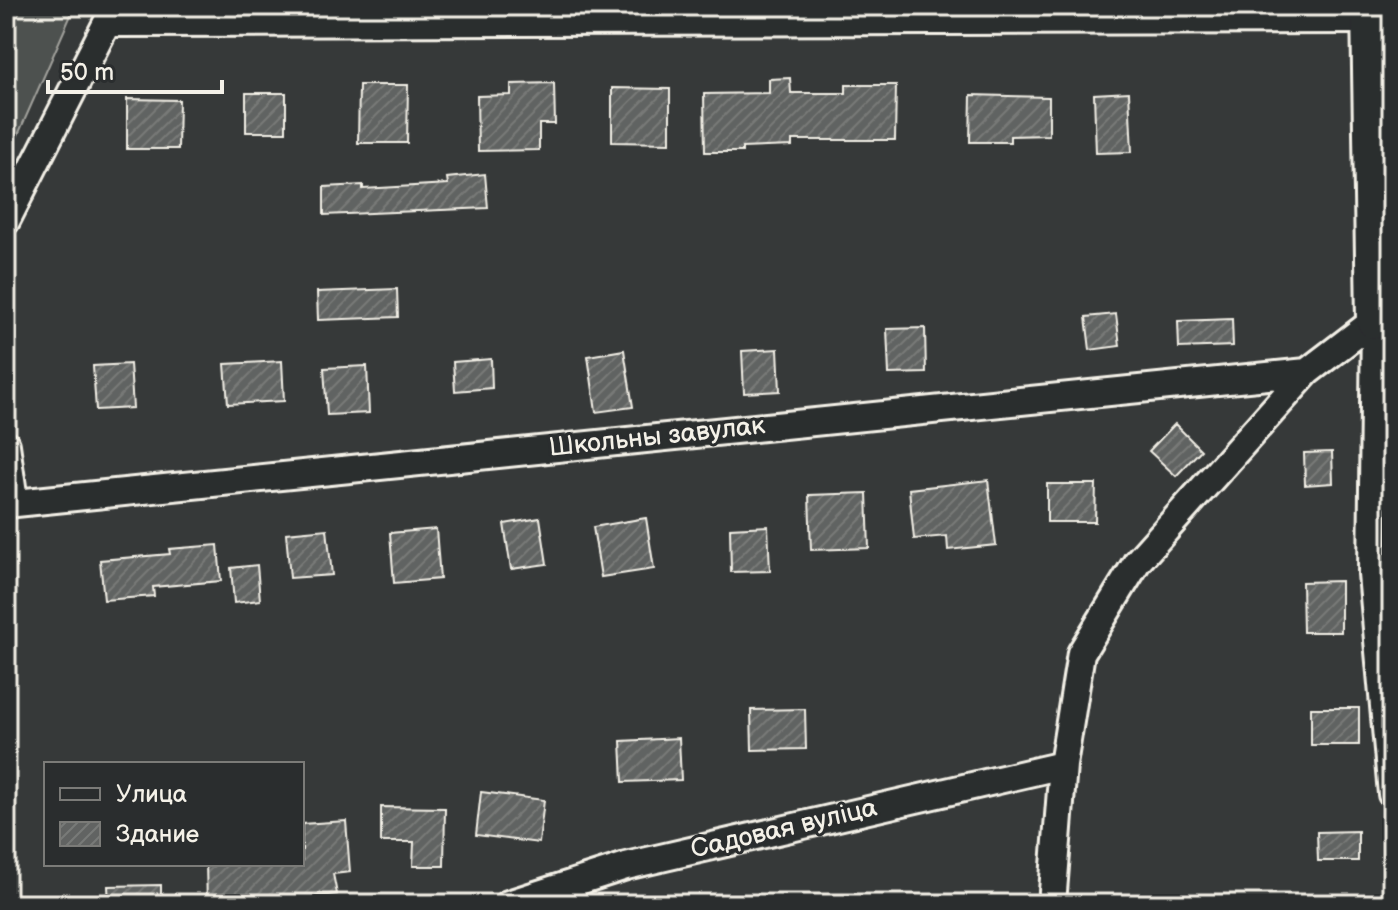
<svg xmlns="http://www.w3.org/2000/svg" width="1398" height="910" viewBox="0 0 1398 910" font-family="'Balsamiq Sans',sans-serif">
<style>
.grass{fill:#4e514f;stroke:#a1a19c;stroke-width:2}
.building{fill:url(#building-hatch);stroke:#f4f1e8;stroke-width:2}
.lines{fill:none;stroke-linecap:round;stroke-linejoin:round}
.street-casing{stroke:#f4f1e8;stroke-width:32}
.secondary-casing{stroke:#f4f1e8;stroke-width:42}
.street{stroke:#2a2d2e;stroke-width:26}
.secondary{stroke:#2a2d2e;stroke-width:36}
.labels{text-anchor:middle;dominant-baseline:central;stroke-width:6;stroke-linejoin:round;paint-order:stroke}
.street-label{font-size:26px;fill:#f4f1e8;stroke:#2a2d2e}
</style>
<defs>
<pattern id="building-hatch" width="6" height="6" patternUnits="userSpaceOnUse" patternTransform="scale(2)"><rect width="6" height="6" fill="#616362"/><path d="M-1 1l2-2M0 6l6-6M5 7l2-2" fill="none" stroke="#787a78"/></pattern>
</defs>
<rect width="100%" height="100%" fill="#363939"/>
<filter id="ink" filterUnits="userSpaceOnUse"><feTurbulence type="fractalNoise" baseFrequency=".0125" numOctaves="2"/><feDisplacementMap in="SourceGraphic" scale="16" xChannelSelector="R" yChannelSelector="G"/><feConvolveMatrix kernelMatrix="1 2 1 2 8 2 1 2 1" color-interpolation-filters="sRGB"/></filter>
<g filter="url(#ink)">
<path class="grass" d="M6,6h69l-69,156z"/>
<path class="building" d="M790,78l1,15h55v-8h50l-1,55h-103v6l-50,2v4h-37l-1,-58 65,-1v-14z
M554,83l1,41h-16v26l-61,1 -1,-55 34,-1v-11z
M359,85h49l-1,58h-49z
M612,88l58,1v54l-58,-1z
M1129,92l3,60 -36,1 -2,-59z
M246,93h40v39h-40z
M971,95l78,2v38l-39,1v6h-40z
M127,99l52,1 -1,49h-51z
M485,174l3,34 -164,7v-28l39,-2v4l85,-5 -1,-6z
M397,289l1,28 -80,3 -1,-28z
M1116,314l4,32 -30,4 -4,-33z
M1232,319l1,27 -54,2 -1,-27z
M925,328l1,45 -37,1 -2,-45z
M778,349l2,42 -36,2 -2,-42z
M624,350l9,57 -37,5 -8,-56z
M491,359l1,29 -37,3 -2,-29z
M282,361l2,40 -56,3 -3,-40z
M130,364l3,44 -37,2 -3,-44z
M367,366l2,47 -42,2 -3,-47z
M1175,424l26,26 -25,26 -27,-25z
M1332,452l1,31 -28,2 -1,-32z
M988,480l8,65 -48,5 -1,-14 -33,3 -5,-50z
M1047,484h49l-1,38h-48z
M867,493l2,55 -58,2 -2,-55z
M540,518l7,46 -36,5 -7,-45z
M646,518l8,51 -53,8 -8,-50z
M768,526l2,45 -39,1 -1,-44z
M327,529l5,46 -42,3 -4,-45z
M436,529l4,50 -46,4 -4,-50z
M218,545l3,36 -68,6 1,9 -50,4 -4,-40 70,-6 -1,-5z
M257,565l3,35 -26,3 -3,-35z
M1341,581v51h-38l-1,-50z
M1311,708h48v37h-48z
M805,709l1,40 -54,1 -1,-40z
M679,738l2,42 -58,2 -2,-41z
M481,792l63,8 -5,43 -63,-8z
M381,807l64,1 -1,58h-31l1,-24h-33z
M346,821l4,51 -17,2 4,20 -68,7v3h-62l-1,-40h96v-40z
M1358,831v30h-40l-1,-29z
M161,885v19h-52l-1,-18z"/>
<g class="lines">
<g class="street-casing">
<path id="street" d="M107,23l1264,-3
M6,221l108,-212
M1375,320l-3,254 20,220
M6,445l8,56
M6,504l1301,-132
M508,904l118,-38 437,-101
M1052,904l11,-139 18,-112 56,-91 170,-190 68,-52"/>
</g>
<g class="secondary-casing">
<path id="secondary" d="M1370,6l5,314 17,-1"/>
</g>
<use href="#street" class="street"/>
<use href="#secondary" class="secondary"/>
</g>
</g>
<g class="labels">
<g class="street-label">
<text transform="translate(657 437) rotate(-6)">Школьны завулак</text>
<text transform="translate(784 829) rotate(-13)">Садовая вуліца</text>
</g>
</g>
<rect width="1398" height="910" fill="none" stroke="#2a2d2e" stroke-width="32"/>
<rect x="16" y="16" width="1366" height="878" fill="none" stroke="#f4f1e8" stroke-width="3" filter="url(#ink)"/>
<rect x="44" y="762" width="260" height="104" fill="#2a2d2e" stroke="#7b7b78" stroke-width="2"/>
<rect x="60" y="788" width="40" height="12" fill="#2a2d2e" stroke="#7b7b78" stroke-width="2"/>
<text x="116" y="802" font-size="24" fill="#f4f1e8">Улица</text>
<rect x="60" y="822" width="40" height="24" fill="url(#building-hatch)" stroke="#7b7b78" stroke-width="2"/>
<text x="116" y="842" font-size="24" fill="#f4f1e8">Здание</text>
<path d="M48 80v12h174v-12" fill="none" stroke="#f4f1e8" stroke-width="4"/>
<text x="60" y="80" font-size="24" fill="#f4f1e8" stroke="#2a2d2e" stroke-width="6" paint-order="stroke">50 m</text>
</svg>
